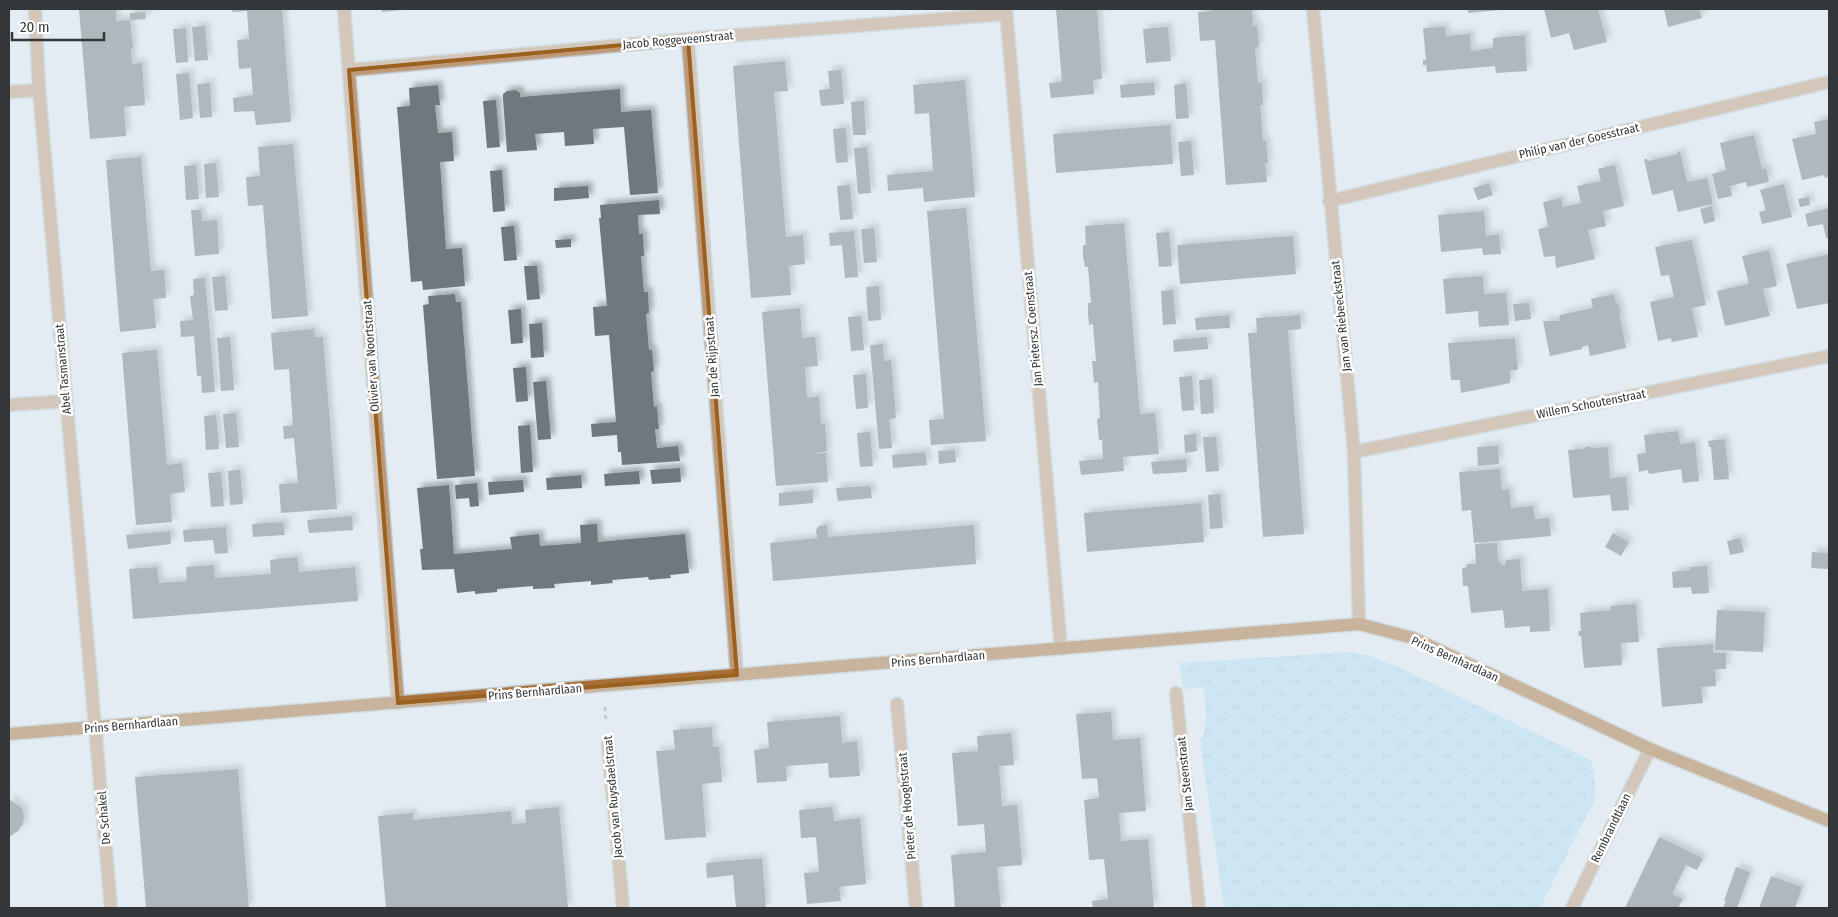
<svg xmlns="http://www.w3.org/2000/svg" width="1838" height="917" viewBox="0 0 1838 917" font-family="'Fira Sans Condensed',sans-serif">
<style>
.grass{fill:url(#grass-tufts)}
.building{fill:#6f787d;filter:url(#shadow)}
.lines{fill:none;stroke-linecap:round;stroke-linejoin:round}
.street-casing{stroke:#bfc8cd;stroke-width:15}
.secondary-casing{stroke:#bfc8cd;stroke-width:15}
.path{stroke:#9da5a9;stroke-width:3;stroke-dasharray:4 4;stroke-linecap:butt}
.street{stroke:#bf9975;stroke-width:12}
.secondary{stroke:#a87036;stroke-width:12}
.marked{fill:none;stroke:#9b6120;stroke-width:4;stroke-linejoin:round}
.labels{text-anchor:middle;dominant-baseline:central;stroke-width:5;stroke-linejoin:round;paint-order:stroke}
.street-label{font-size:12px;fill:#333739;stroke:#fff}
</style>
<defs>
<pattern id="grass-tufts" width="24" height="20" patternUnits="userSpaceOnUse" patternTransform="scale(1.25)"><rect width="24" height="20" fill="#b3def7"/><path d="M3 7l-1-3M5 7V3M7 7l1-3M15 17l-1-3M17 17v-4M19 17l1-3" fill="none" stroke="#9abfd4"/></pattern>
<filter id="shadow"><feDropShadow dx="4.5" dy="-4.5" stdDeviation="2.5" flood-color="#0004"/></filter>
</defs>
<rect width="100%" height="100%" fill="#e2ecf2"/>
<path class="grass" d="M1350,652l17,3 31,12 193,93c4,12 6,28 3,41l-54,107h-316l-24,-168c10,-12 5,-34 4,-49l-2,-3 -19,1 -4,-26z"/>
<path class="building" d="M79,9h37v12l14,-1 3,28h-2l1,16 10,-1 3,42 -21,2 2,29 -36,3z
M232,9h50l9,113 -35,3 -2,-14 -20,1 -1,-14 20,-3 -2,-27 -12,1 -2,-29 12,-1 -2,-28 -15,1z
M382,9h19v1l-19,2z
M1056,9h41l5,70 -9,1 1,14 -43,4 -2,-15 13,-1z
M1212,9h40l1,17 4,-1 2,22 -4,1 3,35h4l1,22h-3l3,36h3l2,22h-3l2,19 -41,3 -11,-145 -15,1 -2,-29 14,-1z
M1468,9h32v1l-32,3z
M1544,9h54l9,33 -33,8 -5,-17 -18,5z
M1664,9h35l3,9 -34,9z
M145,12l1,7 -16,1v-7z
M205,26l3,34 -13,1 -3,-34z
M1168,27l3,34 -25,2 -3,-34z
M1445,27l1,9 24,-2 1,17 22,-3v-10l32,-3 2,36 -31,2 -1,-7 -68,6 -1,-7h-3v-5h3l-3,-32z
M186,28l2,34 -12,1 -3,-34z
M785,61l3,30 -14,1 12,145 17,-2 2,29 -16,2 2,29 -40,3 -18,-232z
M841,70l3,34 -23,2 -2,-16 11,-1 -2,-18z
M189,73l4,45 -13,2 -4,-46z
M965,80l10,117 -51,5 -1,-14 -35,3 -1,-16 46,-4 -4,-58 -14,1 -2,-29z
M1154,82l1,13 -34,3 -1,-13z
M210,83l2,34 -12,1 -3,-34z
M1186,83l3,35 -13,1 -2,-34z
M438,85l2,20h-5l3,28 14,-1 2,29 -14,1 6,87 16,-1 3,38 -42,4 -1,-9 -11,1 -14,-175 13,-1 -1,-18z
M620,89l1,23 30,-2 7,83 -28,2 -6,-68 -31,2 1,15 -29,2 -1,-14 -29,2 2,16 -30,2 -4,-53v-5l4,-3 9,-1 4,3v4z
M496,100l4,47 -13,1 -4,-47z
M864,101l2,34h-13l-2,-33z
M1829,119v58l-4,1 -1,-3 -22,5 -10,-41 24,-5 -2,-12z
M1170,125l3,39 -117,9 -3,-39z
M846,128l2,34 -12,1 -3,-34z
M1754,135l8,34 4,-1 3,14 -22,5 -1,-5 -16,4 2,10 -14,3 -6,-25 14,-4 -6,-27z
M1191,141l3,34 -13,1 -3,-34z
M293,144l15,172 -36,3 -9,-114 -15,1 -2,-29 14,-1 -2,-29z
M867,147l4,46 -13,1 -4,-46z
M1680,151l7,31 20,-4 6,26 -35,8 -5,-22 -21,5 -8,-36h3l1,2 30,-7v-2z
M141,157l10,114 13,-1 2,28 -13,1 3,29 -36,4 -14,-172z
M216,163l3,34 -13,1 -2,-34z
M196,165l3,34 -13,1 -2,-34z
M1615,165l9,41 -21,5 3,15 -18,4 7,29 -39,9 -1,-12 -11,1 -6,-28 10,-2 -5,-25 18,-4 2,9 18,-4 -4,-17 24,-5 -3,-12z
M502,170l3,41 -12,1 -3,-41z
M1489,183l4,12 -15,5 -5,-12z
M1784,184l8,33 -30,7 -3,-12 7,-2 -6,-20z
M850,185l3,34 -13,1 -3,-34z
M588,186l1,12 -35,3v-13z
M1809,197l1,8 -10,2 -2,-8z
M659,200l1,14 -22,1v2l1,17h4l1,22h-3l3,36h4l1,21 -3,1 3,36h3l2,21 -3,1 3,35 3,-1 1,12 1,11h-4l2,19 21,-2 2,15 -58,4 -1,-13h-3l-1,-17 -25,2 -1,-13 25,-2 -7,-87 -14,1 -2,-29 14,-1 -8,-88h2l-1,-13z
M1712,206l3,15 -11,3 -4,-15z
M966,208l20,233 -55,4 -2,-25 15,-1 -17,-208z
M1829,208v30h-3l-3,-14 -15,3 -3,-13z
M191,210h10l1,11 15,-1 2,34 -24,2z
M1484,211l2,25 13,-2 2,20 -18,1 -1,-7 -41,4 -3,-37z
M1124,223l16,191 15,-1 4,41 -36,3 1,14 -43,4 -2,-14 24,-2v-2l-1,-17h-3l-1,-11 -1,-10 3,-1 -2,-36 -4,1 -2,-22h4l-3,-37 -4,1 -1,-11v-11h3l-3,-36h-3l-2,-11v-11h3l-1,-19z
M514,226l3,34 -13,1 -3,-34z
M874,228l3,34 -13,1 -3,-34z
M854,231l4,46 -13,1 -3,-33 -12,1 -1,-13z
M1169,232l3,34 -13,1 -3,-34z
M1293,236l3,38 -116,10 -3,-39z
M571,239v8l-15,1 -1,-8z
M1692,240l14,65 -14,3 6,29 -26,5 -1,-4 -13,3 -8,-39 24,-5 -5,-22 -8,1 -6,-29z
M1769,250l8,36 -14,3 7,27 -45,10 -8,-35 32,-7 -7,-28z
M1829,254v49l-32,6 -11,-45z
M524,266h13l3,33 -13,1z
M225,276l3,34 -13,1 -3,-34z
M1483,276l1,18 22,-1 3,32 -30,2 -1,-16 -32,3 -3,-35z
M205,278l10,114 -13,1 -1,-17h-4l-3,-40 -13,1 -1,-16 13,-1 -3,-24 4,-1 -1,-16z
M879,286l2,34 -13,1 -2,-34z
M1173,290l3,34 -13,1 -2,-34z
M455,294l1,8h5l14,174 -38,3 -14,-174 6,-1 -1,-8z
M1614,294l2,9h2l3,10h-2l7,35 -36,8 -2,-11 -6,2v2l-32,7 -7,-35h16l1,-6 33,-7 -2,-9z
M1529,303l2,16 -16,2 -2,-17z
M800,308l2,30 13,-1 3,29 -13,1 2,31 12,-2 2,28h4l2,27 -15,3 14,-1 2,29 -52,4 -14,-174z
M521,309l2,34 -12,1 -3,-34z
M1229,315l1,13 -34,2 -1,-12z
M1300,315l1,14 -13,1 16,204 -41,3 -15,-204h9l-1,-15z
M861,316l3,34 -13,1 -3,-34z
M542,323l2,34 -13,1 -2,-34z
M314,329l1,8h8l14,172 -56,4 -2,-29 19,-1 -4,-45 -10,1 -1,-13h10l-4,-57 -15,1 -3,-37z
M230,337l4,53 -13,1 -4,-53z
M1207,337l1,12 -34,3 -1,-12z
M1515,338l3,32h-8v13l-49,10 -1,-13h-9l-3,-37z
M883,344l1,17 7,-1 5,58 -7,1 3,29 -13,1 -9,-104z
M157,350l10,115 15,-2 3,29 -15,2 2,28 -36,3 -14,-172z
M526,367l2,34 -12,1 -3,-34z
M866,374l2,34 -12,1 -3,-34z
M1192,376l2,34 -12,1 -3,-34z
M1212,379l2,34 -13,1 -2,-34z
M546,381l5,58 -13,1 -5,-58z
M236,413l3,34 -13,1 -3,-34z
M216,415l3,34 -13,1 -2,-34z
M530,425l3,47 -12,1 -3,-47z
M1678,431l2,13 15,-2 4,39 -16,2 -2,-14 -32,5 -1,-4 -9,2 -2,-18 9,-1 -2,-18z
M870,432l3,34 -13,1 -3,-34z
M1196,434l1,17 -12,2 -1,-18z
M1203,437h13l3,34 -13,1z
M1725,439l4,40 -15,1 -3,-33h-2l-1,-6z
M1498,446l1,18 -21,2 -1,-19z
M1585,447h6v1l17,-1 2,31 16,-1 3,33 -17,1 -2,-16 -37,3 -5,-48 17,-1z
M955,450l1,12 -17,2 -1,-13z
M925,452l2,13 -34,3 -1,-13z
M1186,459l1,13 -34,2 -2,-12z
M680,468l1,14 -29,2 -2,-14z
M1500,469l2,21 7,-1 2,19 22,-2 2,13 14,-1 2,18 -77,7 -3,-33 -9,1 -3,-39z
M240,470l3,34 -13,1 -2,-34z
M639,471l1,13 -35,2 -1,-12z
M221,472l3,34 -13,1 -3,-34z
M581,475l1,13 -35,2 -1,-12z
M523,480l1,12 -35,3 -1,-13z
M477,483l2,23 -9,1 -1,-9 -13,1 -1,-14z
M449,485l5,69 58,-5 -2,-12 29,-3 1,12 41,-3 -1,-18 17,-1 1,18 87,-8 4,39 -19,2 1,3 -12,1 -10,1 -1,-3 -36,3 1,3 -22,2v-4l-37,3 1,4 -22,1v-3l-36,3v3l-22,2v-3l-18,2 -3,-24 -32,1 -2,-21h3l-6,-61z
M870,486l2,12 -34,3 -2,-13z
M813,490v13l-34,3v-13z
M1220,494l3,34 -13,1 -2,-34z
M1201,503l3,39 -117,10 -3,-39z
M352,516l1,14 -44,3 -2,-13z
M283,522l2,13 -32,2 -1,-13z
M827,525l1,12 146,-12 2,39 -203,17 -3,-38 47,-5 -1,-8 3,-4z
M226,527l2,26 -13,1 -2,-14 -29,2 -1,-12z
M170,531l1,13 -43,5 -2,-14z
M1613,533l16,9 -8,14 -16,-9z
M1740,538l4,14 -14,3 -3,-14z
M1497,543l1,19h3v3h5v-5l14,-1 2,32 26,-2 2,42 -20,1v-6l-25,2 -2,-18 -32,3 -3,-27h-5l-1,-18 5,-1v-3h9l-1,-20z
M1812,552l17,1v16l-18,-1z
M297,557l2,15 56,-5 3,34 -225,18 -4,-50 28,-2 2,16 28,-2 -1,-14 28,-2 1,13 56,-4 -1,-14z
M1707,566l2,27 -17,1 -1,-7 -18,1 -1,-16 18,-2v-3z
M1636,604l3,38 -18,1 1,22 -38,3 -3,-32h-2l-1,-5h3l-1,-18 31,-3 -1,-4z
M1717,610l48,2 -2,40 -48,-2z
M1713,644v9h13v16h-11l1,17 -15,1 2,16 -41,4 -5,-59z
M1111,712l2,28 27,-2 6,73 -27,2 2,28 27,-2 6,69h-61l-1,-7 16,-2 -4,-40 -15,1 -5,-60 15,-2 -2,-20 -15,1 -6,-65z
M840,716l2,27 15,-2 3,35 -31,2 -1,-15 -42,3 1,15 -30,2 -3,-33 15,-2 -2,-26z
M712,727l1,20h6l3,35 -20,2 4,53 -41,3 -9,-89 19,-1 -2,-20z
M1011,733l3,32 -15,1 3,40 15,-1 5,60 -25,2 4,41h-46l-4,-53 35,-3 -2,-28 -26,2 -6,-73 26,-2 -1,-15z
M238,769l11,139h-103l-11,-131z
M9,799l13,9 2,8 -1,8 -5,7 -9,6z
M559,807l9,101h-182l-8,-92 35,-3v7l98,-9 1,13 14,-1 -1,-13z
M832,807l2,14 26,-3 6,66 -27,3 2,14 -34,3 -3,-31 15,-1 -3,-35 -15,1 -2,-28z
M1659,837l44,21 -6,12 -11,-5 -14,29 11,5 -5,9h-53z
M762,858l4,50h-30l-3,-33 -26,3 -1,-15z
M1736,867l14,5 -13,36h-14l3,-7h-2z
M1771,876l31,11 -7,21h-36z"/>
<g class="lines">
<g class="street-casing">
<path id="street" d="M35,9l4,81 72,818
M344,9l54,694
M1006,9l55,640
M1313,9l41,443 5,172
M688,39l49,636
M349,70l339,-31 318,-25
M9,92l30,-2
M1329,201l500,-119
M9,405l57,-4
M1354,452l475,-96
M1176,693l23,215
M897,704l19,204
M608,744l15,164
M1572,908l78,-159"/>
</g>
<g class="secondary-casing">
<path id="secondary" d="M9,734l1350,-110 54,14 237,111 179,72"/>
</g>
<path class="path" d="M605,707l1,16"/>
<use href="#street" class="street"/>
<use href="#secondary" class="secondary"/>
</g>
<path d="M0 0H1838V917H0ZM688,39l49,636 -339,28 -49,-633z" fill="#e2ecf2" fill-opacity=".55" fill-rule="evenodd"/>
<path class="marked" d="M688,39l49,636 -339,28 -49,-633z"/>
<g class="labels">
<g class="street-label">
<text transform="translate(678 40) rotate(-5)">Jacob Roggeveenstraat</text>
<text transform="translate(1579 141) rotate(-13)">Philip van der Goesstraat</text>
<text transform="translate(1341 316) rotate(-96)">Jan van Riebeeckstraat</text>
<text transform="translate(1033 329) rotate(-95)">Jan Pietersz. Coenstraat</text>
<text transform="translate(371 356) rotate(-94)">Olivier van Noortstraat</text>
<text transform="translate(712 357) rotate(-94)">Jan de Rijpstraat</text>
<text transform="translate(63 369) rotate(-95)">Abel Tasmanstraat</text>
<text transform="translate(1591 404) rotate(-11)">Willem Schoutenstraat</text>
<text transform="translate(938 659) rotate(-5)">Prins Bernhardlaan</text>
<text transform="translate(1455 659) rotate(24)">Prins Bernhardlaan</text>
<text transform="translate(535 692) rotate(-5)">Prins Bernhardlaan</text>
<text transform="translate(131 725) rotate(-5)">Prins Bernhardlaan</text>
<text transform="translate(1185 774) rotate(-96)">Jan Steenstraat</text>
<text transform="translate(613 797) rotate(-95)">Jacob van Ruysdaelstraat</text>
<text transform="translate(907 806) rotate(-95)">Pieter de Hooghstraat</text>
<text transform="translate(104 818) rotate(-95)">De Schakel</text>
<text transform="translate(1611 828) rotate(-64)">Rembrandtlaan</text>
</g>
</g>
<rect width="1838" height="917" fill="none" stroke="#333739" stroke-width="20"/>
<path d="M12 32v8h92v-8" fill="none" stroke="#333739" stroke-width="2.5"/>
<text x="20" y="32" font-size="15" fill="#333739" stroke="#ffffff" stroke-width="4" paint-order="stroke">20 m</text>
</svg>
